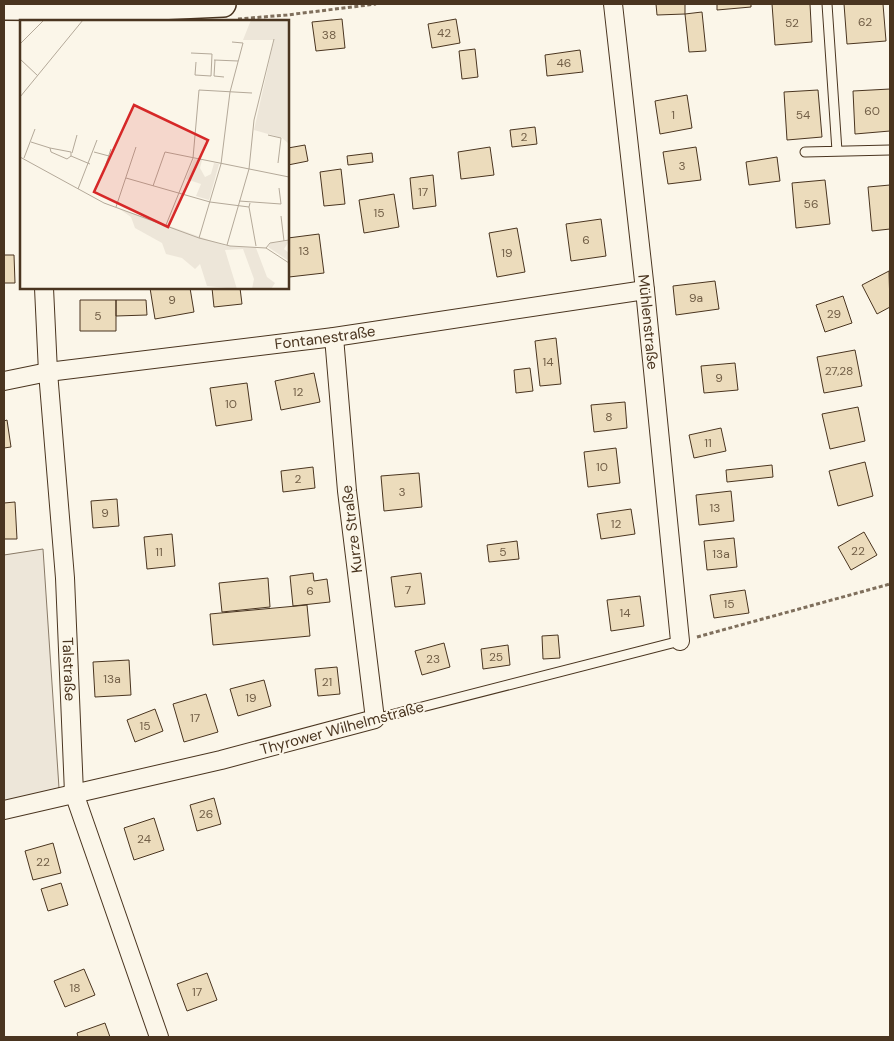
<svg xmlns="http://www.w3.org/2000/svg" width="894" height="1041" viewBox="0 0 894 1041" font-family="'DM Sans',sans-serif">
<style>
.green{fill:#ede6d9;stroke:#887966}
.building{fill:#ecdcbc;stroke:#4a3520}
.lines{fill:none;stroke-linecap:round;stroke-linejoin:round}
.lane-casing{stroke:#4a3520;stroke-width:11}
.street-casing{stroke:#4a3520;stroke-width:20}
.secondary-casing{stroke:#4a3520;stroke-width:28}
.path{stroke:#7f6f5c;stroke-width:3;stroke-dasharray:4 2.5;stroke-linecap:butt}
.lane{stroke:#fbf6e9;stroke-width:9}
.street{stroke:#fbf6e9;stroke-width:18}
.secondary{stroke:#fbf6e9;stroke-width:25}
.labels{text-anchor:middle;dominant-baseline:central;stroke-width:4;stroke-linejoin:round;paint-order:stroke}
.number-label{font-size:12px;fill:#725f47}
.street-label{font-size:15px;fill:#4a3520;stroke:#fbf6e9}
.inset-road{fill:none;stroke:#b4a999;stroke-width:1}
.view{fill:#d62828;fill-opacity:0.15;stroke:#d62828;stroke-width:2.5}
.inset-edge{fill:none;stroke:#4a3520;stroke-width:2.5}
</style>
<rect width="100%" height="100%" fill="#fbf6e9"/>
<path class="green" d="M43,549l16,239 -55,14v-247z"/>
<path class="building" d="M656,4h29v10l-28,1z
M717,4h34v3l-34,3z
M772,4h38l2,38 -37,3z
M844,4h39l3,37 -39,3z
M702,12l4,39 -17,1 -4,-38z
M342,19l3,29 -29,3 -4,-29z
M456,19l4,24 -28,5 -4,-24z
M475,49l3,28 -16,2 -3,-28z
M580,50l3,22 -36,4 -2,-21z
M890,89v42l-35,3 -2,-43z
M818,90l4,47 -35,3 -3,-48z
M687,95l5,33 -32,6 -5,-33z
M535,127l2,17 -25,3 -2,-17z
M305,145l3,16 -20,4v-17z
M490,147l4,28 -33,4 -3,-27z
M696,147l5,33 -33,4 -5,-32z
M372,153l1,9 -25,3 -1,-9z
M777,157l3,24 -31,4 -3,-23z
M341,169l4,35 -21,2 -4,-34z
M433,175l3,31 -23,3 -3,-31z
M825,180l5,44 -34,4 -4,-45z
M890,185v44l-18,2 -4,-44z
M394,194l5,33 -35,6 -5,-33z
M601,219l5,37 -35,5 -5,-37z
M517,228l8,44 -28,5 -8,-44z
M319,234l5,39 -35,4 -1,-39z
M4,255h10l1,28h-11z
M889,271l1,36 -13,7 -15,-29z
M715,281l4,28 -43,6 -3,-29z
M150,288h40l4,24 -39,7z
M212,288h28l2,16 -28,3z
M843,296l9,27 -27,9 -9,-27z
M80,300h36v31h-36z
M116,300h30l1,15 -31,1z
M556,338l5,46 -21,2 -5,-45z
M855,350l7,36 -38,7 -7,-36z
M735,363l3,27 -34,3 -3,-27z
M530,368l3,23 -17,2 -2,-23z
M314,373l6,29 -39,8 -6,-29z
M247,383l5,37 -36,6 -6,-38z
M625,402l2,26 -33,4 -3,-27z
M858,407l7,34 -35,8 -8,-35z
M7,420l4,27 -7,1v-27z
M721,428l5,23 -32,7 -5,-23z
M616,448l4,35 -32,4 -4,-35z
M865,462l8,34 -35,10 -9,-35z
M772,465l1,12 -46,5 -1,-12z
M313,467l2,21 -32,4 -2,-21z
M419,473l3,34 -38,4 -3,-35z
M731,491l3,30 -35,4 -3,-30z
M117,499l2,27 -26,2 -2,-27z
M15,502l2,37h-13v-36z
M631,509l4,25 -34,5 -4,-25z
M864,532l13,23 -26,15 -13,-23z
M172,534l3,32 -28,3 -3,-32z
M734,538l3,29 -30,3 -3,-29z
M517,541l2,18 -30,3 -2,-17z
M313,573l1,8 13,-2 3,23 -37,4 -3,-30z
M421,573l4,31 -30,3 -4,-30z
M268,578l2,29 -48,5 -3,-29z
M745,590l4,23 -35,5 -4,-23z
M640,596l4,30 -33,5 -4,-31z
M307,605l3,31 -97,9 -3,-31z
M558,635l2,23 -17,1 -1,-23z
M444,643l6,24 -28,8 -7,-24z
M508,645l2,20 -27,4 -2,-20z
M129,660l2,35 -36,2 -2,-35z
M337,667l3,27 -22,2 -3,-27z
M264,680l7,26 -33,10 -8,-27z
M206,694l12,38 -34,10 -11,-38z
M155,709l8,22 -28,11 -8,-22z
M214,798l7,26 -24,7 -7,-26z
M154,818l10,32 -30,10 -10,-32z
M53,843l8,30 -28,7 -8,-29z
M61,883l7,22 -20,6 -7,-22z
M84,969l11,26 -30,12 -11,-26z
M207,973l10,27 -30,11 -10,-27z
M105,1023l5,14h-32l-1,-4z"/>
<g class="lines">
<g class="lane-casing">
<path id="lane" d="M827,4l10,147
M805,152l85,-2
M375,719l305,-78"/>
</g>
<g class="street-casing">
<g id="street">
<path id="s1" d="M613,4l32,286 35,351"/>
<path id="s2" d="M44,288l4,84 17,206 9,215 85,244"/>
<path id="s3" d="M4,381l44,-9 286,-35 311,-47"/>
<path d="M4,810l217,-50 154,-41 -28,-228 -13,-154"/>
</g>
</g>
<g class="secondary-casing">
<path id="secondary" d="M4,7l131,1 88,-4"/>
</g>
<path class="path" d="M238,19l49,-4 89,-11
M697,637l193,-53"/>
<use href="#lane" class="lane"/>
<use href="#street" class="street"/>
<use href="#secondary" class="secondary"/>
</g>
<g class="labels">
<g class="number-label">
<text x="865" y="22">62</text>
<text x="792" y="23">52</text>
<text x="444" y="33">42</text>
<text x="329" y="35">38</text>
<text x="564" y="63">46</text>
<text x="872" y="111">60</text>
<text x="673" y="115">1</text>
<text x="803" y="115">54</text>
<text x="524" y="137">2</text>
<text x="682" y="166">3</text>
<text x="423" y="192">17</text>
<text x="811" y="204">56</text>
<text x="379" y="213">15</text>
<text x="586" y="240">6</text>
<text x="304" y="251">13</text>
<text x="507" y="253">19</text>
<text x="696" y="298">9a</text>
<text x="172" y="300">9</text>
<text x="834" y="314">29</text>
<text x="98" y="316">5</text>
<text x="548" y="362">14</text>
<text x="839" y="371">27,28</text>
<text x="719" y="378">9</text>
<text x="298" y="392">12</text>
<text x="231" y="404">10</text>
<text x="609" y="417">8</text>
<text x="708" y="443">11</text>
<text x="602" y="467">10</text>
<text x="298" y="479">2</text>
<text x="402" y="492">3</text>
<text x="715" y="508">13</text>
<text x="105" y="513">9</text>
<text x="616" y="524">12</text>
<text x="858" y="551">22</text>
<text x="159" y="552">11</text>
<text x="503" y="552">5</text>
<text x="721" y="554">13a</text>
<text x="408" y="590">7</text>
<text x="310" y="591">6</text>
<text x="729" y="604">15</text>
<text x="625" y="613">14</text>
<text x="496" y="657">25</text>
<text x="433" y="659">23</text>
<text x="112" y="679">13a</text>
<text x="327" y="682">21</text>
<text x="251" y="698">19</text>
<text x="195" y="718">17</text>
<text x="145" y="726">15</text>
<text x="206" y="814">26</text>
<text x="144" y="839">24</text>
<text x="43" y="862">22</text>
<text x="75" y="988">18</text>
<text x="197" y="992">17</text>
</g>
<g class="street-label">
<text stroke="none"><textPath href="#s1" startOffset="320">Mühlenstraße</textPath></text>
<text stroke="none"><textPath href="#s3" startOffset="324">Fontanestraße</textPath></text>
<text transform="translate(352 529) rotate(-97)">Kurze Straße</text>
<text stroke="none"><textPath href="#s2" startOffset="382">Talstraße</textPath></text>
<text transform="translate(342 728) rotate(-15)">Thyrower Wilhelmstraße</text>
</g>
</g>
<g transform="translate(20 20)">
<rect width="269" height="269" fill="#fbf6e9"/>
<path d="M231,0h38v124l-7,-6 -28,-8 20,-90h-31zM174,139l8,1 -2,8 5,9 6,-3 3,-11 5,1 -10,36 -13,-4 5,-12 -15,-5zM98,188l108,38 30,2 11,29 8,6 -4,6h-19l2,-10 -11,-30 -18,1 12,39 -30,-3 -7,-22 -5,5 -13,-11 -16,-4 -4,-11 -27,-15 -4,-11zM269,221l-5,8 5,4v8l-21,-14 3,-4z" fill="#ede6d9"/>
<path class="inset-road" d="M0,24l24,-24M171,33l21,1 -1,22 -16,-1 1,-13M0,39l18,17M194,40l24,1M195,40l-1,16 10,1M0,77l63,-77M248,115l13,3 -3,25M11,122l19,6M74,132l15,4M52,133l5,-18M51,136l-4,3 -16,-7 -1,-4 21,4v4l19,8M0,137l84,46 95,35 31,8 36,2 23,15M4,138l11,-29M86,144l5,-15M106,158l84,24 39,5 1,-4M133,166l12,-34 124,25M58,169l19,-49M219,181l42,3 -2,-16M96,187l20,-60M229,187l7,39M261,196l3,25M146,205l27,-67 6,-68 53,3M179,218l22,-74 9,-72 13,-49 -11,-1M207,225l22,-76 5,-49 20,-81M246,228l4,-5 19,-3"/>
<path class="view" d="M114,85l74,35 -40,87 -74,-35z"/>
<rect width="269" height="269" class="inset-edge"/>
</g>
<rect width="894" height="1041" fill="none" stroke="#4a3520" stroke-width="10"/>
</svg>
